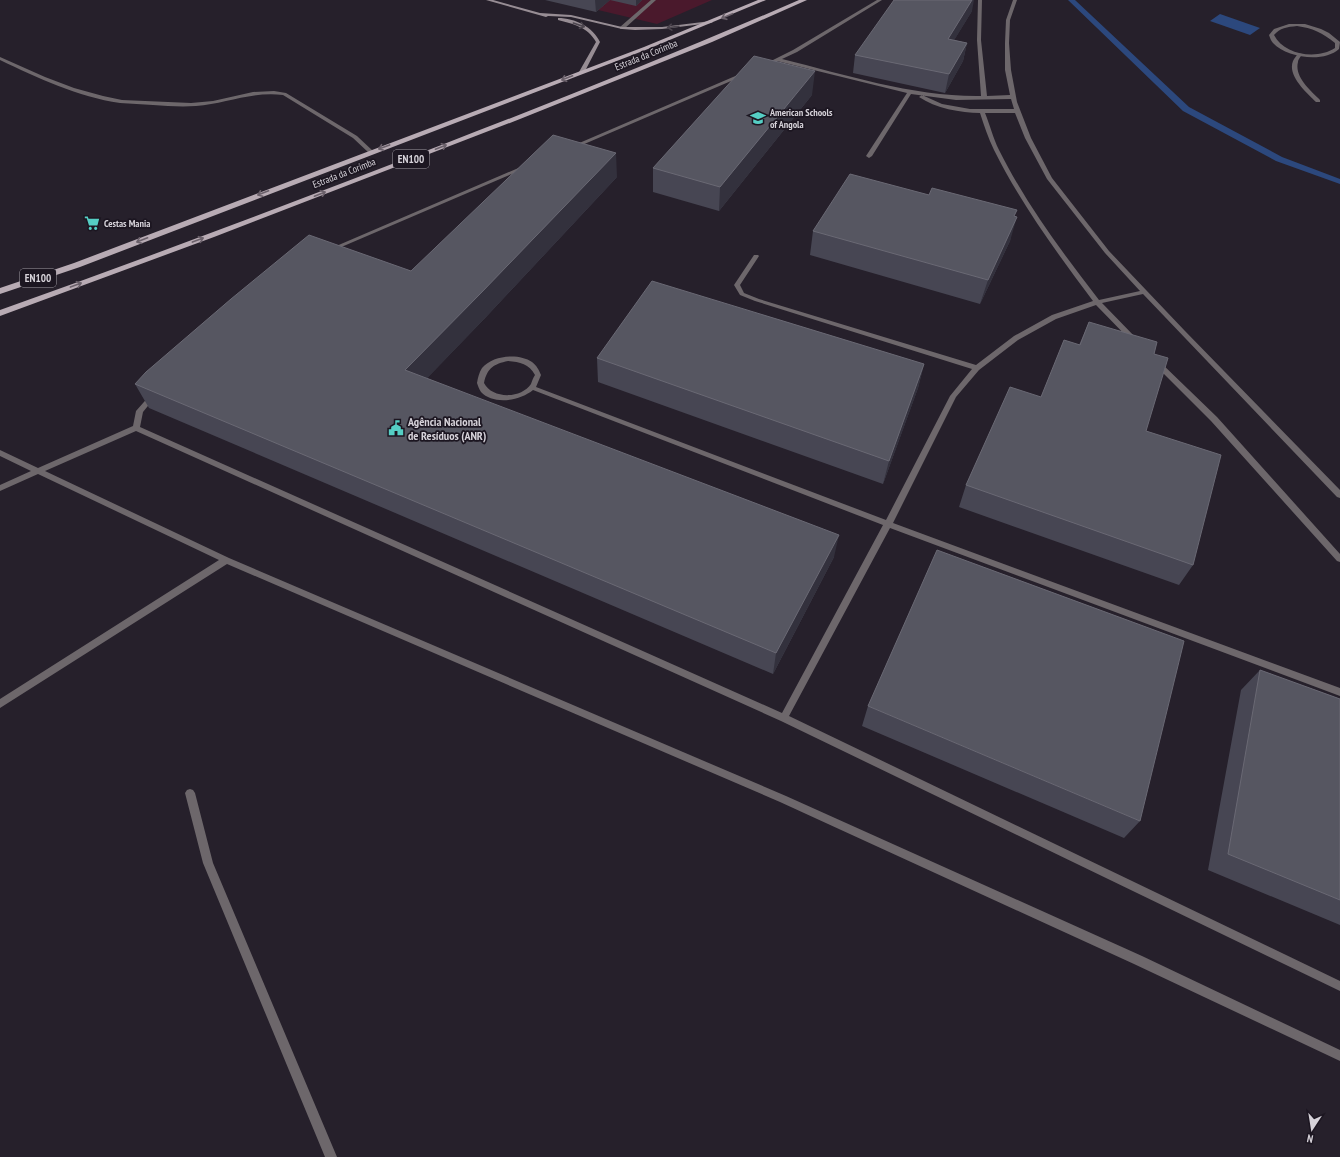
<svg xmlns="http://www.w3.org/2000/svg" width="1340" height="1157" viewBox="0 0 1340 1157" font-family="'PT Sans Narrow',sans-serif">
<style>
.green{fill:#4a192c}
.water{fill:#2c487d}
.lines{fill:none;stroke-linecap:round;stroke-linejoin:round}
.stream{fill:#2c487d;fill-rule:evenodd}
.lane{fill:#6d676b;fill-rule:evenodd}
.street{fill:#6d676b;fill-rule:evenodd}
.secondary{fill:#978d94;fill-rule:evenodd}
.primary{fill:#b8abb4;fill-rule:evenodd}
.wall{fill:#474653}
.shaded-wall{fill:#33313d}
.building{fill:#565661;stroke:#6a6974}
.oneway{stroke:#6a606a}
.oneway2{stroke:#4d464f}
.labels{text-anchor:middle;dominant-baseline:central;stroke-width:3.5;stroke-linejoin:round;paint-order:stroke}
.far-street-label{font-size:10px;fill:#d6d2d9;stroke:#1c1621}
.far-poi-label{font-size:10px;font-weight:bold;fill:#d6d2d9;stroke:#1c1621;text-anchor:start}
.shield{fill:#1c1621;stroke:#9e9aa2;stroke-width:1}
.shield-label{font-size:11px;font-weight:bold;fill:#d6d2d9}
.poi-label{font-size:12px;font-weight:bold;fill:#d6d2d9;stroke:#1c1621;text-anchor:start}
</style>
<rect width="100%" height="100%" fill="#26202b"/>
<path class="green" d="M556,0h156l-55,24z"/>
<path class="water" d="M1220,14l40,14 -10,7 -40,-14z"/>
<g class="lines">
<path class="stream" d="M1068,0h7l114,107 93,50 58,22v5l-64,-23 -93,-50z"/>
<path class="lane" d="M651,0h5l-32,29h-4v-2z
M1298,53l4,1c-1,3 -4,5 -4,8 -4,15 13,29 22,38v2h-4c-9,-9 -29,-26 -23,-41 1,-3 4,-5 5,-8z
M0,57l45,20 29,11 29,8 19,4 69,3 22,-2 40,-9 21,-1 12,2 71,43 17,16 -5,1 -16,-15 -70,-43c-31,-4 -58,9 -87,11 -15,1 -29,0 -43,-1 -11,-1 -22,-1 -33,-2 -42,-6 -82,-25 -120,-43z"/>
<path class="street" d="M877,0h5l-85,52 -15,7c65,16 132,38 199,37l-4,-56 1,-40h4l-1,40 6,56 23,-1 -5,-25v-27l1,-23 7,-20h4l-7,20 -1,23 2,27 6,32 14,36 21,40 57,73 76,80 155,159v8l-3,-1 -194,-203 -41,9 36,37v4h-4l-38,-39 -40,14 -38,21 -39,30 -23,27 -63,126 447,165v8l-450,-168 -101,188 551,265v10l-559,-270 -645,-290 -91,40 184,87 557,238 356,160 198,94v11l-206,-97 -354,-162 -553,-238 -227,144v-9l219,-139 -181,-86 -38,17v-6l31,-14 -31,-15v-6l38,18 95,-42 3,-15 15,-17h2l3,2 -13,16 -3,15 642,286 101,-188 -350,-135c-13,11 -40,15 -52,2 -2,-3 -3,-6 -4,-9 1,-6 2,-10 5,-15 11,-13 37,-15 50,-6 5,4 7,8 9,13l-5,12 350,133 64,-124 22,-27 -217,-68 -15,-6 -6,-10 20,-30h4l1,1 -19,29 4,8 15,6 217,66 38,-29 38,-21 41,-14c-36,-48 -72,-97 -99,-151 -6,-12 -10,-25 -14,-37 -19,0 -45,-5 -61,-16l3,-2 20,9 28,5h44l-3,-10 -55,1 -45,-6 -39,62 -3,2 -3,-2 41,-63 -130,-32 -9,5 -5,-1 30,-15zM985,113h30l10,25 22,41 58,74 35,38 -41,9c-37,-48 -73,-96 -100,-150 -6,-12 -9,-25 -14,-37zM508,361c12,1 21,3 27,14 -2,3 -3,6 -4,9 -10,15 -39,15 -47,-1 3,-15 10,-19 24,-22z
M1289,24h16l16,5 8,4 11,9 -1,7c-15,14 -52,9 -66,-6 -2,-2 -3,-5 -4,-8l5,-6zM1297,26c15,2 26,7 38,17v5c-18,12 -51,7 -61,-13 6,-7 13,-8 23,-9z
M740,74l5,1 -170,73 -5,-1z
M523,166l5,1 -196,84h-4l-1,-1z
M1155,361h4l58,56 123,137v8l-3,-1 -126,-140 -56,-56z
M190,789l3,1 2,3 18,70 124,294h-12l-122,-294 -18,-70 2,-3z"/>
<path class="secondary" d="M486,0h7l47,13 31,2 51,12h40l49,-6 2,1 -2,1 -49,6 -27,1 -13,-1 -51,-12 -23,-1 -2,1z
M558,18c17,0 35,9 42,24l-16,31 -5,-1 17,-30c-8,-15 -23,-18 -38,-22z"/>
<path class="primary" d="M758,0h8l-118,49 -568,218 -80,27v-6l74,-25 570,-216z
M799,0h8l-95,42 -192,77 -306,118 -214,79v-6c149,-53 297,-109 444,-166 119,-46 238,-93 355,-144z"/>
</g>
<path class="wall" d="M545,0h65l-14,12z
M610,0h32l-6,6z
M972,11l-18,29 13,3 -4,18 -18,32 -92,-20 2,-18z
M812,95l-93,116 -66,-19v-24z
M617,177l-131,140 -59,61 407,179 -61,117 -624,-266 -14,-24 276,-113z
M929,195l86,21 -5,25 -30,63 -170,-49 3,-24z
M1089,322l65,32 -8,77 47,134 -14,20 -220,-78 7,-22 75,-88 38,-52z
M597,358l327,6 -6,24 -35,96 -285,-102z
M1260,670l80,29v226l-132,-55 33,-180z
M868,706l272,115 -16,17 -262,-112z"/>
<path class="shaded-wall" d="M595,0h15l-14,12z
M636,0h6l-6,6z
M972,0h2l-2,11 -28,46 4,-18z
M967,43l-4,18 -18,32 4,-19z
M815,71l-3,24 -93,116 1,-24z
M616,153l1,24 -131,140 -74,77 -7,-24z
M1017,210l-8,23 8,-16 -7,24 -30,63 8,-24z
M924,364l-6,24 -35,96 6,-23z
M839,535l-5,22 -61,117 3,-21z"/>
<path class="building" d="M894,0h78l-24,39 19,4 -18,31 -94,-19z
M754,56l61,15 -95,116 -67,-19z
M553,135l63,18 -135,140 -76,77 434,165 -63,118 -641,-269 11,-12 85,-73 78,-64 102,36z
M850,174l79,21 3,-7 85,22 -3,6 3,1 -29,63 -175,-49z
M652,281l272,83 -35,97 -292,-103z
M1089,322l68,20 -3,12 14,4 -22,73 75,24 -28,110 -227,-80 44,-98 31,10 23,-57 16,5z
M937,550l247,91 -44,180 -272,-115z
M1260,670l80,29v201l-112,-46z"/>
<defs><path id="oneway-shaft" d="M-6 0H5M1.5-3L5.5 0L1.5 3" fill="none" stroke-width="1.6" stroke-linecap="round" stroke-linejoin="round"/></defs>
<g class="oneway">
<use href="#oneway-shaft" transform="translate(727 16) rotate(157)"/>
<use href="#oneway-shaft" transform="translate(567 78) rotate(159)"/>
<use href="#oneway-shaft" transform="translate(384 147) rotate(160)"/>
<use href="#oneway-shaft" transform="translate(441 147) rotate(-21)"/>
<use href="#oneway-shaft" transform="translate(263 193) rotate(159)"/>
<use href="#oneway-shaft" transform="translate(320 194) rotate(-21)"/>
<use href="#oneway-shaft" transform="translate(142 240) rotate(159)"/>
<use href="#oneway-shaft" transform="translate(198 240) rotate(-20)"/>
<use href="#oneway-shaft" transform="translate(76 285) rotate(-20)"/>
</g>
<g class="oneway2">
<use href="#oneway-shaft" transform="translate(579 25) rotate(19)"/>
<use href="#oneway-shaft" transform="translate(673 27) rotate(173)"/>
</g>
<defs>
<g id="school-bare" transform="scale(1.2)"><path d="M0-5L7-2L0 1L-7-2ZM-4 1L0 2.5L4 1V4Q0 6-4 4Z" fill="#55cec4" stroke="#1c1621" stroke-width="2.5" paint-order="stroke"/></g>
<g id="supermarket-bare" transform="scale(1.2)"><path d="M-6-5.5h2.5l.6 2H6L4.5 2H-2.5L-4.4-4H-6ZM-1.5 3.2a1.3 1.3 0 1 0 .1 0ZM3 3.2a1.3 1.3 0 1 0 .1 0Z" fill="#55cec4" stroke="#1c1621" stroke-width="2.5" paint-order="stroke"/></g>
<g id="civic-bare" transform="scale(1.2)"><path d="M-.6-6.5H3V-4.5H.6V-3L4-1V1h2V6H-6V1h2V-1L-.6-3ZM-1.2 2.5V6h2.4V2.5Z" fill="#55cec4" stroke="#1c1621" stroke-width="2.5" paint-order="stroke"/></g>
</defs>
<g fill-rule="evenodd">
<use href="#school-bare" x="758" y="118"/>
<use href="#supermarket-bare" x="92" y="223"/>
<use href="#civic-bare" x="396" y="428"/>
</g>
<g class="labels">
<g class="far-street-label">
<text transform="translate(646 55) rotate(-22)">Estrada da Corimba</text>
<text transform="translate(344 173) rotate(-21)">Estrada da Corimba</text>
</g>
<g class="far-poi-label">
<text x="770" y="112">American Schools<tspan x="770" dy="12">of Angola</tspan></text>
<text x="104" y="223">Cestas Mania</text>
</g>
<g class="shield">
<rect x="393" y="150" width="36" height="18" rx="3"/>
<rect x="20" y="269" width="36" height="18" rx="3"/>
</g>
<g class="shield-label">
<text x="411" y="159">EN100</text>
<text x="38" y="278">EN100</text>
</g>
<g class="poi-label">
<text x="408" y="421">Agência Nacional<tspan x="408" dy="14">de Resíduos (ANR)</tspan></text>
</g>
</g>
<g transform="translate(1312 1129) rotate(192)" stroke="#1c1621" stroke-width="3" paint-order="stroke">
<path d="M0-3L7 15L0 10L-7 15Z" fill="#d6d2d9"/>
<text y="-6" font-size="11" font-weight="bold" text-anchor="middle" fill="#d6d2d9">N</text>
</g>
</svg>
